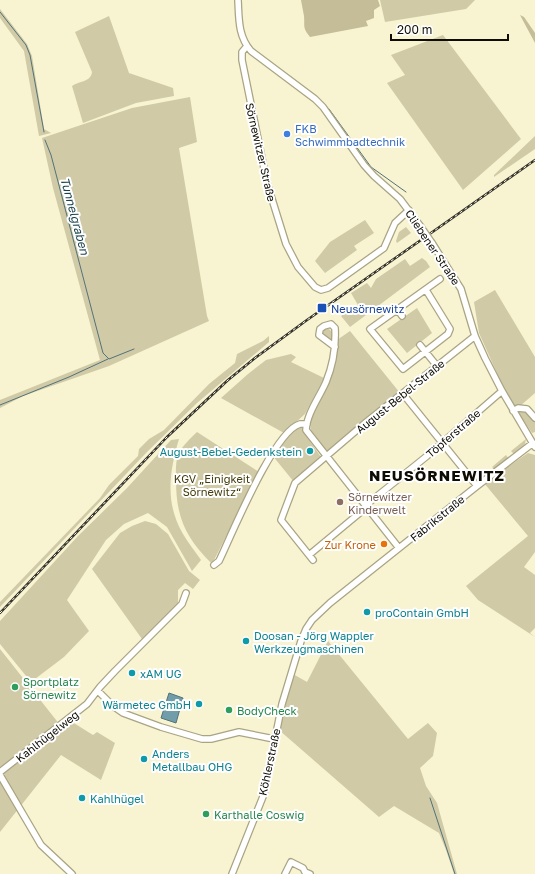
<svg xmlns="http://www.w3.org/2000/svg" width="535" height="874" viewBox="0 0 535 874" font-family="'Golos Text',sans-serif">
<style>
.green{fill:#d0caa6}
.forest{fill:#c4bd97}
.water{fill:#719dab;stroke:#537279}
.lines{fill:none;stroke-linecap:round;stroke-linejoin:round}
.stream{stroke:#537279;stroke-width:1}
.minor-casing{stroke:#a9a484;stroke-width:8}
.minor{stroke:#fff;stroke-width:5.5}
.rail-casing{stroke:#353326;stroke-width:2.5}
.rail{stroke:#fff;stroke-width:1;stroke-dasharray:3;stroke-linecap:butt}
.minor-bridge-casing{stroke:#a9a484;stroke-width:8;stroke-linecap:butt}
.minor-bridge{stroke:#fff;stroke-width:5.5}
.shop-dot{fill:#3f7fe0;stroke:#fff;stroke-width:1.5}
.transit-dot{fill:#1a4fb4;stroke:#fff;stroke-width:1.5}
.culture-dot{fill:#0f9aa8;stroke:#fff;stroke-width:1.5}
.education-dot{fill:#8d6e63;stroke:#fff;stroke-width:1.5}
.food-dot{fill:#e8710a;stroke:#fff;stroke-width:1.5}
.leisure-dot{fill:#2e9e5b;stroke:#fff;stroke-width:1.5}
.labels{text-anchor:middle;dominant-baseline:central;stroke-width:4;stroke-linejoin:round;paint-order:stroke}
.shop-label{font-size:11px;fill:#366cbe;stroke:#fff;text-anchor:start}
.street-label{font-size:11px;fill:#0e0c03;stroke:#fff}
.transit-label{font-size:11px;fill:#164399;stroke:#fff;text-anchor:start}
.culture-label{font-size:11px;fill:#0d838f;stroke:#fff;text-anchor:start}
.park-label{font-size:11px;fill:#443c0b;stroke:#fff}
.education-label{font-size:11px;fill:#785e54;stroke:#fff;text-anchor:start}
.food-label{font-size:11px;fill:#c56008;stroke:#fff;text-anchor:end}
.leisure-label{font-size:11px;fill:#27864d;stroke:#fff;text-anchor:start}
.water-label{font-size:12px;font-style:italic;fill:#163f4b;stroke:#fff}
.district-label{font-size:15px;font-weight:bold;letter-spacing:1px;fill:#0e0c03;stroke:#fff}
</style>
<rect width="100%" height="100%" fill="#f8f3d1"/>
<path class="green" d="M380,0h95l-9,9 -81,13z
M0,9l27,35 5,12 12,73 7,4 -12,3 -15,-85 -24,-33z
M109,16l20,57 44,15 1,8 -38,7 -53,20 -11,-37c7,-5 19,-4 20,-14l-17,-40z
M443,35l78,104 -58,51 -76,-107 18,-8 -14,-20z
M190,97l7,45 -18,6 28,168 2,5 -100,45 -86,30 -23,12v-8l100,-40 -47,-172 -11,-50 90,-30z
M535,136v13l-41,28v-2z
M365,220l9,13 -20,13 3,4 -32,23 -10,-12 15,-19z
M406,227l5,6 -14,10 -1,-2 3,-9z
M422,258l4,3 4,6 -80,60 -9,-11 17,-11 -7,-12 16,-10 4,5 5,-9 29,-20 5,7z
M495,290l40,67v36l-16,14h-5l-14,-27 -21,-47 -5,-31z
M417,308l15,25 -25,20 -20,-24z
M328,328l4,4v7l-3,2 -7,-6 1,-6z
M350,331l50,62 -73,60c-8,-11 -20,-19 -16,-34 12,-28 25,-47 26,-79z
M269,336v6l-72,61 -51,50 -146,154v-5l100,-104 9,-13 29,-29 1,-7 10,-10 15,-9 45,-46 26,-21 2,-9 26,-13z
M291,354l5,3 -5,5 33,16 -19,36 -21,19 -63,-35 27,-24 18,-14z
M519,410l9,2 7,9v11l-3,1 -15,-22z
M300,427l2,1 5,9 14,20 -27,25 -22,-27 18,-22z
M197,432l62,40 -47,92c-26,-26 -36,-46 -36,-84 0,-9 -1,-18 3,-27 4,-8 11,-14 18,-21z
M179,439c-10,34 -14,64 4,95 5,9 12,17 18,26l-9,11 -25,-44 -19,-14 -24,11 -18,16 -39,60 22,31 -25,26 -33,25 -31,-38v-23l78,-85 49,-48 44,-48z
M526,439l-1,5 -11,10 -3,-3z
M528,453l7,2v97l-11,15 11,8v53l-5,5 5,4 -57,-37 -12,-14 62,-50 -44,-53z
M506,455l2,3 -13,11 -3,-2z
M145,521l11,3 12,10 21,37 11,9 -7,9 -8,-6 -7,7v14l-36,35 -50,-70 28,-36 12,-7z
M328,641l80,98 20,-16 9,10 -4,23 -13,12 6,18 11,17 20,71h-3l-8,-24 -7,-17 -45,-27 -15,11 -100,-87 6,-31 8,-25 14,8z
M0,649l60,76 -60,44z
M69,720l24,15 4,-3 18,11 -14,37 -40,-25 -61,77v-58z"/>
<path class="forest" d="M301,0h77l2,6 -6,4v8l-8,3 2,5 -58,11c-8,-10 -5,-10 -6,-21 -1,-5 -2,-11 -3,-16z
M520,15l4,2 11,16v10z"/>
<path class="water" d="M169,693l14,5 -7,25 -15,-5z"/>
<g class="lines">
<path class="stream" d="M0,12l26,33 4,10 14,77
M329,109l42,58 35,25
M45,140l6,15 52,198 6,6 25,-10
M0,405l69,-28 39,-18
M430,798l25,76"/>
<g class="minor-casing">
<path id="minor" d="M238,0c1,19 0,36 13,51l64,48 8,8 41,58 10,11 26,23 21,28
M247,46l-5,6v8l25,123 19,61 12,23 17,20 6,3 7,-2 56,-40 11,-25 14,-13
M432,243l29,46 14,47 10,22 17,33 33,56
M426,290l24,39 -2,5 -45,35 -33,-40 70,-50
M397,309l5,7
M420,345l17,21
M335,347l-16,-12 1,-6 4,-3 7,-2 4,4c1,19 -2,37 -9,54 -7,16 -19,31 -20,48l93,118
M403,394l74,92
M513,411l5,-3 9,1 8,9
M366,505l61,-49 75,-65
M309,555l58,-48
M313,560l-32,-40 14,-37 69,-59 111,-88
M214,565l5,-4c13,-27 55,-130 81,-137 1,0 6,0 7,0
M98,691l15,15 10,7 38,14 41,12h9l28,-7 35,7
M0,772l87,-68 13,-17 15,-16 67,-67 4,-11
M0,775l41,70 31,29
M232,874l32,-80 18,-90 19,-63 5,-12 6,-9 18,-17 147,-117 56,-43
M285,874l6,-12 12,6 2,4 5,2"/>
</g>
<use href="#minor" class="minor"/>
<g class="rail-casing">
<path id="rail" d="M0,613l167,-176 61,-57 27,-22 52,-38 228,-160"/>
</g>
<use href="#rail" class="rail"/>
<g class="minor-bridge-casing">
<path id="minor-bridge" d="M421,227l11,16"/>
</g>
<use href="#minor-bridge" class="minor-bridge"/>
</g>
<circle class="shop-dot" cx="287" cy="134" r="4"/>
<rect class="transit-dot" x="317" y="303" width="10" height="10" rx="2"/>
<g class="culture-dot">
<circle cx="310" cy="451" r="4"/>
<circle cx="367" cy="612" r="4"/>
<circle cx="246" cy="641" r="4"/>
<circle cx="132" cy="673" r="4"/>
<circle cx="199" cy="704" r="4"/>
<circle cx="144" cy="759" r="4"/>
<circle cx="82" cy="798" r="4"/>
</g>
<circle class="education-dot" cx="340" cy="502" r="4"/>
<circle class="food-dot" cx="384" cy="544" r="4"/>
<g class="leisure-dot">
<circle cx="15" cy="687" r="4"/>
<circle cx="229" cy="710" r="4"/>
<circle cx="206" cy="814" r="4"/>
</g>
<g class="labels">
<g class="shop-label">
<text x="295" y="128">FKB<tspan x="295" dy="13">Schwimmbadtechnik</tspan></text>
</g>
<g class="street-label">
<text transform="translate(261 152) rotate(77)">Sörnewitzer Straße</text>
<text transform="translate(433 247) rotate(56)">Cliebener Straße</text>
<text transform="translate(400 396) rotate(-39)">August-Bebel-Straße</text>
<text transform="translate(453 433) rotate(-41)">Töpferstraße</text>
<text transform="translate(437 518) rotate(-39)">Fabrikstraße</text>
<text transform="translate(47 736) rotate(-38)">Kahlhügelweg</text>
<text transform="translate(269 762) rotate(-78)">Köhlerstraße</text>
</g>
<g class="transit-label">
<text x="331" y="308">Neusörnewitz</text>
</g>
<g class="culture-label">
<text x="302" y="451" text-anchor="end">August-Bebel-Gedenkstein</text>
<text x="375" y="612">proContain GmbH</text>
<text x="254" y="635">Doosan - Jörg Wappler<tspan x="254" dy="13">Werkzeugmaschinen</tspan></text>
<text x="140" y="673">xAM UG</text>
<text x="191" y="704" text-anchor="end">Wärmetec GmbH</text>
<text x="152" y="753">Anders<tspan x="152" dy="13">Metallbau OHG</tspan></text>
<text x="90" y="798">Kahlhügel</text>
</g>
<g class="park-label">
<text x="212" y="478">KGV „Einigkeit<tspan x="212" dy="13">Sörnewitz“</tspan></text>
</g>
<g class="education-label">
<text x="348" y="496">Sörnewitzer<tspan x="348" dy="13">Kinderwelt</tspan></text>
</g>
<g class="food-label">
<text x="376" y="544">Zur Krone</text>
</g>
<g class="leisure-label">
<text x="23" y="681">Sportplatz<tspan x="23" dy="13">Sörnewitz</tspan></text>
<text x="237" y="710">BodyCheck</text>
<text x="214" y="814">Karthalle Coswig</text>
</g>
<g class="water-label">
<text transform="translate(75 216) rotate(75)">Tunnelgraben</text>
</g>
<g class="district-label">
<text x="437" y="475">NEUSÖRNEWITZ</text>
</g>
</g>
<path d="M391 34v6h117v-6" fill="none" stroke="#0e0c03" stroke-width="2"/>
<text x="397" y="34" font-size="12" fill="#0e0c03" stroke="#ffffff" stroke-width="3" paint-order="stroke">200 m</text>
</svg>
